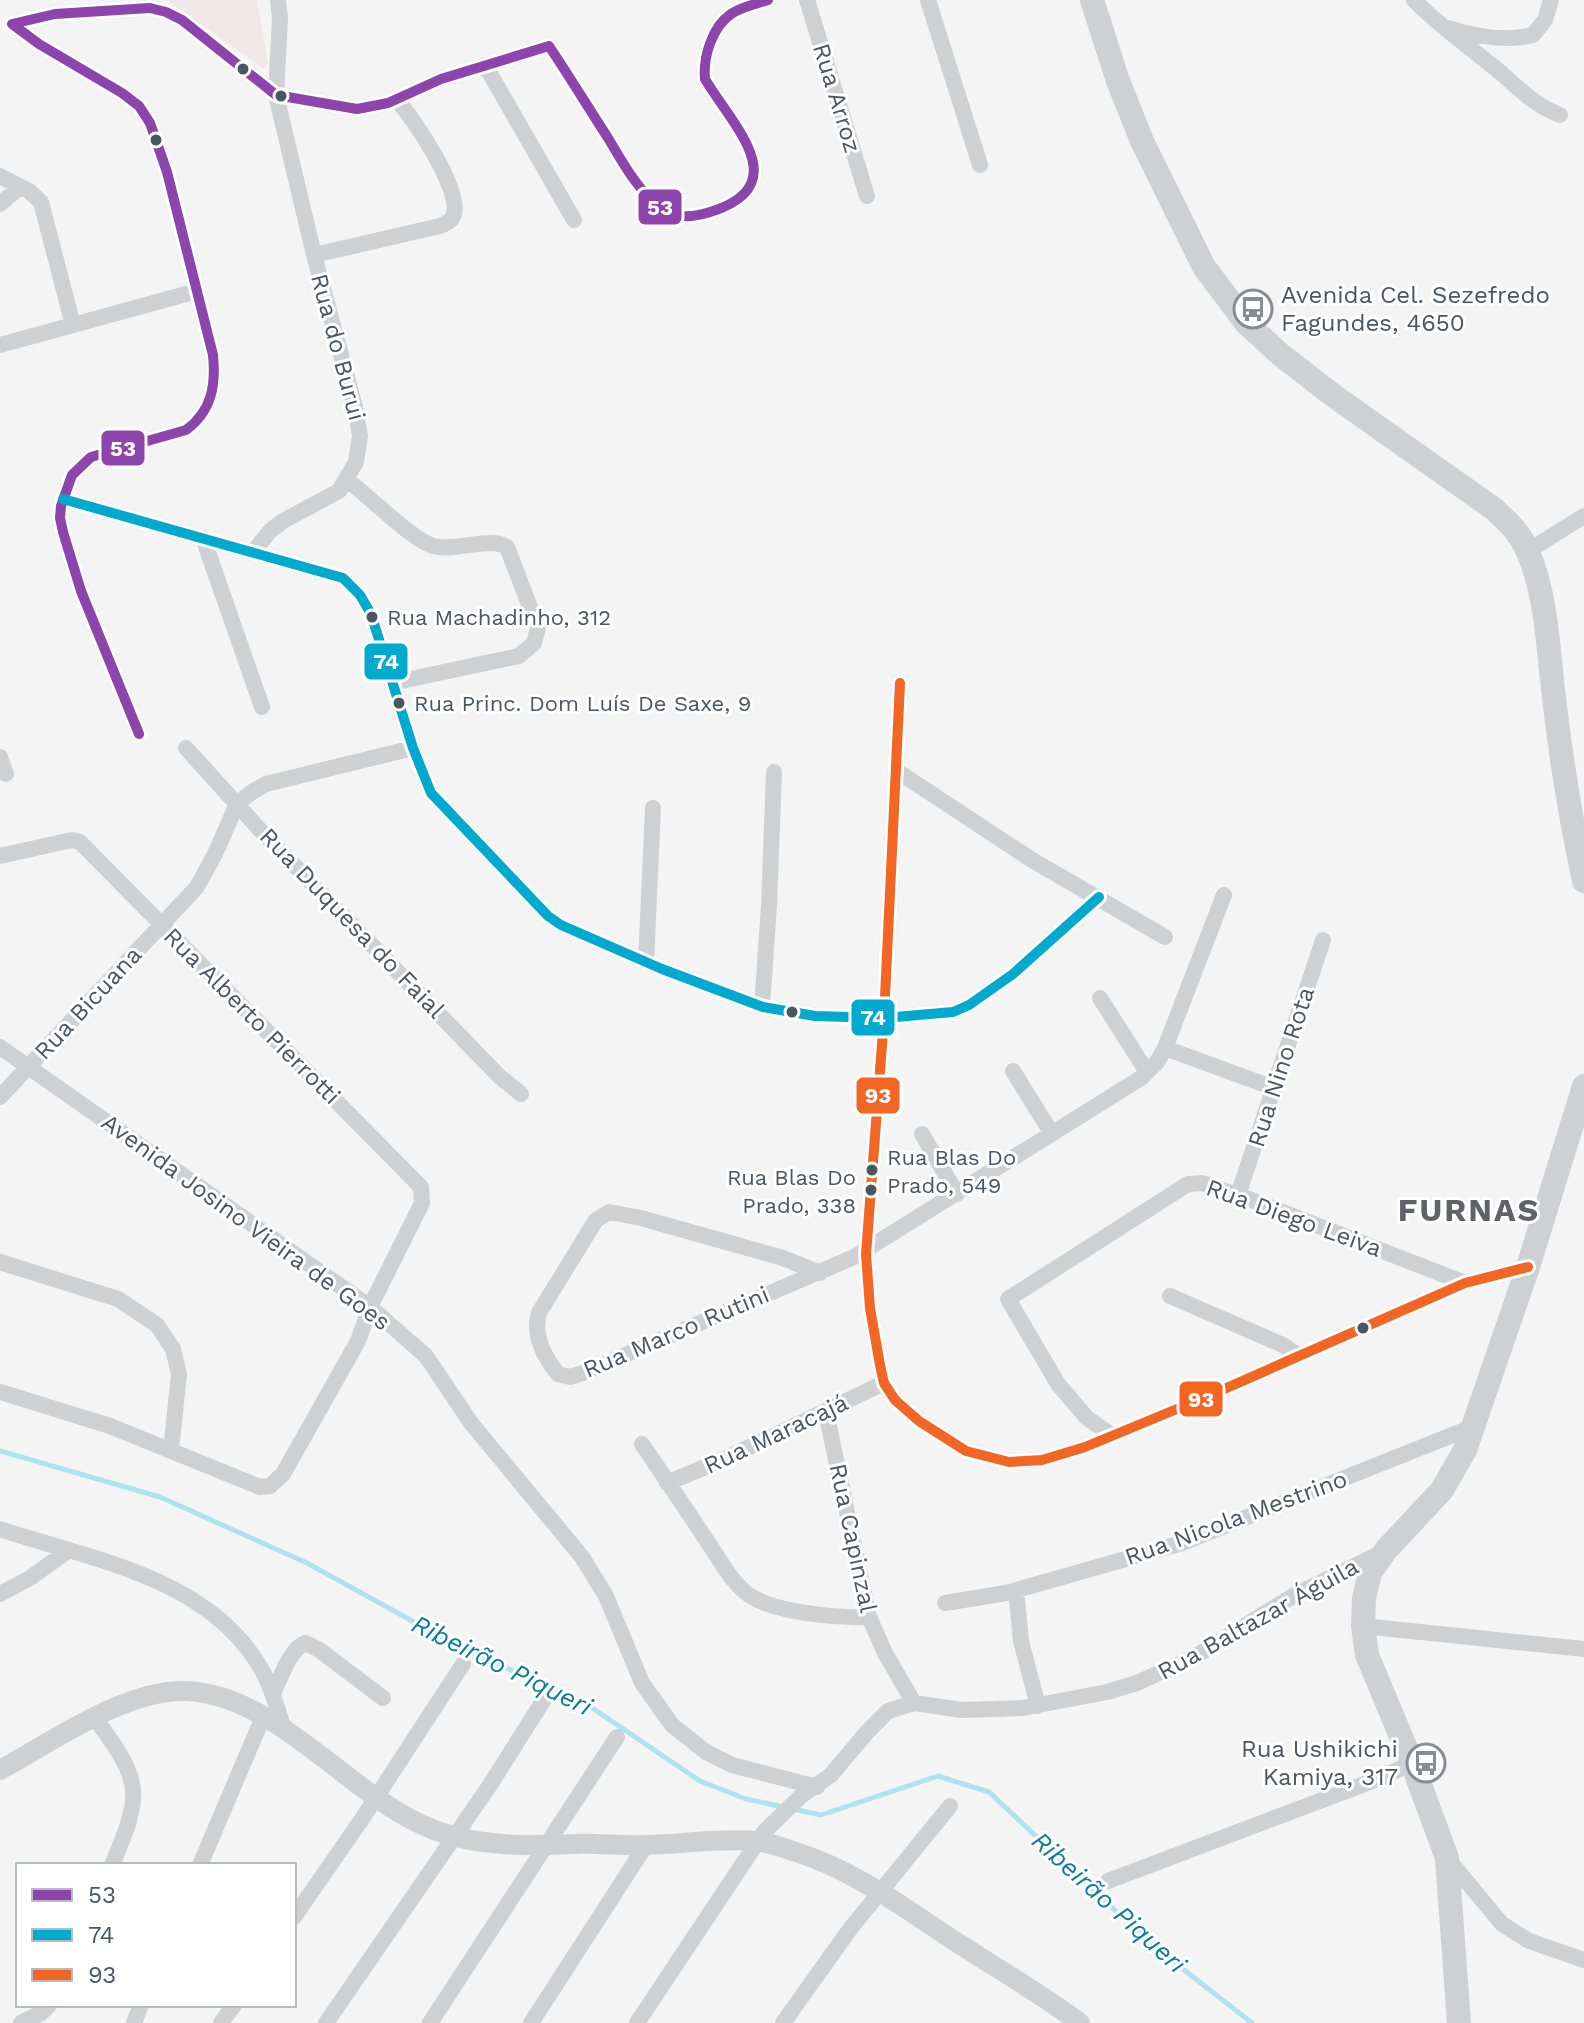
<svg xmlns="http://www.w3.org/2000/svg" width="1584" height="2023" viewBox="0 0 1584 2023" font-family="'Work Sans',sans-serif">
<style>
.medical{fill:#f1e7e6}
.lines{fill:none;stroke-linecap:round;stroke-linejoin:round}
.stream{stroke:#aee2f0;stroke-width:5}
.minor{stroke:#ced0d2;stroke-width:16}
.tertiary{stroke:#ced0d2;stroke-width:20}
.secondary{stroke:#ced0d4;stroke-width:24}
.bus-1-casing{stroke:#fff;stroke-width:16}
.bus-2-casing{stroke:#fff;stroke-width:16}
.bus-3-casing{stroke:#fff;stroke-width:16}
.bus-1{stroke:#8e44ad;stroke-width:10}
.bus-2{stroke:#00a9ce;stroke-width:10}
.bus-3{stroke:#f26522;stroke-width:10}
.bus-dot{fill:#4a5661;stroke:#fff;stroke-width:3}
.labels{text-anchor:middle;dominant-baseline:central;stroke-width:6;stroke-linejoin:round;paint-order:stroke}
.bus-label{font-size:22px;fill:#4a5661;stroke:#fff;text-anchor:start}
.street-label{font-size:24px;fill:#4a5661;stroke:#fff}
.poi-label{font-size:24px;fill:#4a5661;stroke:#fff;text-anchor:start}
.water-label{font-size:26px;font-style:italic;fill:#0c7c9b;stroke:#fff}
.district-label{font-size:32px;font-weight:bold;letter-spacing:2px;fill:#5f6368;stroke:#fff}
.line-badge{stroke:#fff;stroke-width:3}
.badge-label{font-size:22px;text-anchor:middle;font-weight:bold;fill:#fff}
</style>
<rect width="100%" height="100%" fill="#f4f4f4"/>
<path class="medical" d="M167,0h90l11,63 -4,6z"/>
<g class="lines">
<path class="stream" d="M0,1451l160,46 147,66 158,87 117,51 118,80 46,18 38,8
M793,1809l28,6 117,-39 51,16 162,152 101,79"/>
<path class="minor" d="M807,0l60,196
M928,0l52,165
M1414,0c25,26 53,45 81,68 22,18 38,37 65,47
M1449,28c28,9 56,14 84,7l12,-15 6,-20
M485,65l89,155
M0,176l29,15 12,11 32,123
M0,204l20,-17
M314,255l126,-29c7,-3 12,-5 14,-12 7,-25 -40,-95 -57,-114
M0,345l197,-54
M347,480c21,15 65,60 86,66 22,6 58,-10 74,1l31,81 -4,15 -15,13 -127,27
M63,499l280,79 17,17 11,19 42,134 18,45 117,123 13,9 101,44 101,38 52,9 69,2 69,-6 16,-7 44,-31 86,-77
M203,538l59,169
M1528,551l56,-35
M253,552l18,-22 12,-9 56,-30 17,-29 4,-26 -5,-29 -41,-152 -38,-160 4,-77 -2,-18
M900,683l-16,335 -18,236 4,54 10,57 4,18 11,17 24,21 47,30 43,11 33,-2 43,-13 121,-50 259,-114 63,-16
M139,734l-58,-143 -18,-59 -3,-14 1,-12 11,-31 19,-18 95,-27c26,-19 30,-45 27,-75l-46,-183 -17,-49 -11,-17 -17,-13 -83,-49 -27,-20 43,-10 95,-6 16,4 16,8 94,75 81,14 31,-6 53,-24 108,-33c20,30 39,61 59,92 15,25 28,50 51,68 16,13 32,12 51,6 87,-27 22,-87 -5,-133 -2,-22 7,-52 26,-65 10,-7 25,-10 37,-14
M186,748l75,83 238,245 22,18
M0,757l6,17
M897,771l135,89 133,77
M0,856l72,-16 8,2 341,345 1,16 -52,104 -12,34 -75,133 -13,12 -10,1 -150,-61 -110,-34
M646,962l7,-154
M1100,998l47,74
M762,1006l7,-100 5,-134
M0,1047l370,260 56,49 45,67 111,134 24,39 36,87 30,42 34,27 26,13 85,22
M1165,1048l109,40
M1013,1071l39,63
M0,1097l197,-210 18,-33 22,-50 15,-12 14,-8 147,-36
M922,1134l35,60
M1238,1195l85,-255
M0,1262l118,37 39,26 16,24 6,25 -8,76
M820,1273l-37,-15 -142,-40 -32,-6 -13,8 -56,91c-9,21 4,46 18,63l12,3 13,-4 271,-116 287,-179 16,-16 8,-14 59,-153
M1170,1296l113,49 16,11
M826,1412l43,205 16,36 29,50
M1113,1436l-26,-18 -29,-34 -50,-85 180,-115 14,-1 47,16 216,84
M642,1444c23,34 46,68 69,103 11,16 21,36 38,48 26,18 89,23 120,22
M667,1483l55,-23 162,-77
M0,1529c93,31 212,49 263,143 10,19 15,38 21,58
M1016,1590l5,51 17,65
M0,1594l30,-16 39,-28
M945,1603l61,-10 176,-50 293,-117
M1363,1626l221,23
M273,1693c8,-15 16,-43 32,-50l13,6 65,49
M95,1718c47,64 48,74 17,147
M1448,1859l54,65 27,17 55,19
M200,1865l63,-148
M1108,1881l270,-102 34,-16
M294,1917l68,-98 101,-155
M21,2023l20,-10 8,-8
M134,2023l7,-18
M221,2023l13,-18
M326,2023l164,-238 55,-87
M430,2023l187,-286
M531,2023l115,-178
M637,2023l127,-191 37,-36 30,-21 37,-44 20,-20 26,-8 48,7 61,-2 84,-16 30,-9 59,-27 97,-60 88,-43
M783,2023l67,-94 100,-123"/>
<path class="tertiary" d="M0,1770c52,-28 127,-82 187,-79 94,5 164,109 250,140 44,16 91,15 137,13 24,-1 49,2 73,1 36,-1 72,-7 108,-4 14,1 28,7 41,11 63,20 113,60 168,95 39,25 78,48 116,76"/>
<path class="secondary" d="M1092,0l26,81 24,60 62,126 43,57 34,31 53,41 160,113c14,13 27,25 34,43 19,44 20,98 26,146 7,61 17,122 30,183
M1459,2023l-12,-165 -35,-95 -45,-108 -4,-29 1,-28 6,-25 16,-23 56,-60 23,-40 63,-183 56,-181"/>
<g class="bus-1-casing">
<path id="bus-1" d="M139,734l-58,-143 -18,-59 -3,-14 1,-12 11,-31 19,-18 95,-27c26,-19 30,-45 27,-75l-46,-183 -17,-49 -11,-17 -17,-13 -83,-49 -27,-20 43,-10 95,-6 16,4 16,8 94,75 81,14 31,-6 53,-24 108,-33c20,30 39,61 59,92 15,25 28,50 51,68 16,13 32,12 51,6 87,-27 22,-87 -5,-133 -2,-22 7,-52 26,-65 10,-7 25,-10 37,-14"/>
</g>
<g class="bus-2-casing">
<path id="bus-2" d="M63,499l280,79 17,17 11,19 42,134 18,45 117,123 13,9 101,44 101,38 52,9 69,2 69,-6 16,-7 44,-31 86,-77"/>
</g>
<g class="bus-3-casing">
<path id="bus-3" d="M900,683l-16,335 -18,236 4,54 10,57 4,18 11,17 24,21 47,30 43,11 33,-2 43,-13 121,-50 259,-114 63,-16"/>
</g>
<use href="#bus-1" class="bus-1"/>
<use href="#bus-2" class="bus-2"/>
<use href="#bus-3" class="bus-3"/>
</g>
<defs>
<g id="bus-ring" transform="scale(2)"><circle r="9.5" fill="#fff" stroke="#868d94" stroke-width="1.5"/><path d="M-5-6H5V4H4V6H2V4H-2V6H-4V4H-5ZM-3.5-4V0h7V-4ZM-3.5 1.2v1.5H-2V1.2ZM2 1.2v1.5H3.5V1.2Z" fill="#868d94"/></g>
</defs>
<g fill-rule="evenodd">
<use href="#bus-ring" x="1253" y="309"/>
<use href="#bus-ring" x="1426" y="1763"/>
</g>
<g class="bus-dot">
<circle cx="243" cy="69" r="7"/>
<circle cx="281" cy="96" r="7"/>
<circle cx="156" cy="140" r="7"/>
<circle cx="372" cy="617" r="7"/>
<circle cx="399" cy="703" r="7"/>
<circle cx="792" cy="1012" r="7"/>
<circle cx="872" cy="1170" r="7"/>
<circle cx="871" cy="1190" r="7"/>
<circle cx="1363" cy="1328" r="7"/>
</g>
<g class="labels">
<g class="bus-label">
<text x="387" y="617">Rua Machadinho, 312</text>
<text x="414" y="703">Rua Princ. Dom Luís De Saxe, 9</text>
<text x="887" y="1157">Rua Blas Do<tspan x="887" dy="28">Prado, 549</tspan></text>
<text x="856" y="1177" text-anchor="end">Rua Blas Do<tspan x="856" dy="28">Prado, 338</tspan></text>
</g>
<g class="street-label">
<text transform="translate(837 98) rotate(73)">Rua Arroz</text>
<text transform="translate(338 347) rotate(75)">Rua do Burui</text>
<text transform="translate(352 923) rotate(46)">Rua Duquesa do Faial</text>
<text transform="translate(88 1003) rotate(-47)">Rua Bicuana</text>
<text transform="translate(252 1016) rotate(45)">Rua Alberto Pierrotti</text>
<text transform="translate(1281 1067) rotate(-72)">Rua Nino Rota</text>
<text transform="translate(1294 1218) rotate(20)">Rua Diego Leiva</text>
<text transform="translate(246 1222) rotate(36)">Avenida Josino Vieira de Goes</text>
<text transform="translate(676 1332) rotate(-23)">Rua Marco Rutini</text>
<text transform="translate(776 1434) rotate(-25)">Rua Maracajá</text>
<text transform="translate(1236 1518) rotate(-20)">Rua Nicola Mestrino</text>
<text transform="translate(853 1538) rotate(78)">Rua Capinzal</text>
<text transform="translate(1258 1619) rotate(-29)">Rua Baltazar Águila</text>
</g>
<g class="poi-label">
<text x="1281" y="295">Avenida Cel. Sezefredo<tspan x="1281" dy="28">Fagundes, 4650</tspan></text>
<text x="1398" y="1749" text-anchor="end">Rua Ushikichi<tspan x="1398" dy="28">Kamiya, 317</tspan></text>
</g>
<g class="water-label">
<text transform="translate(502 1665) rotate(26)">Ribeirão Piqueri</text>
<text transform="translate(1109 1902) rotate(42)">Ribeirão Piqueri</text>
</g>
<g class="district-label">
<text x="1469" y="1210">FURNAS</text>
</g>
</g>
<g class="line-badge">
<rect x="637" y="188" width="46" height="38" rx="8" fill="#8e44ad"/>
<rect x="100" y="429" width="46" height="38" rx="8" fill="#8e44ad"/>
<rect x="363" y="642" width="46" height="39" rx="8" fill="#00a9ce"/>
<rect x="850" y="998" width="46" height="39" rx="8" fill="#00a9ce"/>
<rect x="855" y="1076" width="46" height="39" rx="8" fill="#f26522"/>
<rect x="1178" y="1380" width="46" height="38" rx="8" fill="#f26522"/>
</g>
<g class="badge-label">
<text x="660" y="215">53</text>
<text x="123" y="456">53</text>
<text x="386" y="669">74</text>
<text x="873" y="1025">74</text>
<text x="878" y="1103">93</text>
<text x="1201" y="1407">93</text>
</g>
<rect x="16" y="1863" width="280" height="144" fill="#ffffff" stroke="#b7bbc0" stroke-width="2"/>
<rect x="32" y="1889" width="40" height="12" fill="#8e44ad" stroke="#b7bbc0" stroke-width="2"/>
<text x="88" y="1903" font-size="24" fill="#4a5661">53</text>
<rect x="32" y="1929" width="40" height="12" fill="#00a9ce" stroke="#b7bbc0" stroke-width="2"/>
<text x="88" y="1943" font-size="24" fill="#4a5661">74</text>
<rect x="32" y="1969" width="40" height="12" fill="#f26522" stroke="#b7bbc0" stroke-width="2"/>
<text x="88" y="1983" font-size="24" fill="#4a5661">93</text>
</svg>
